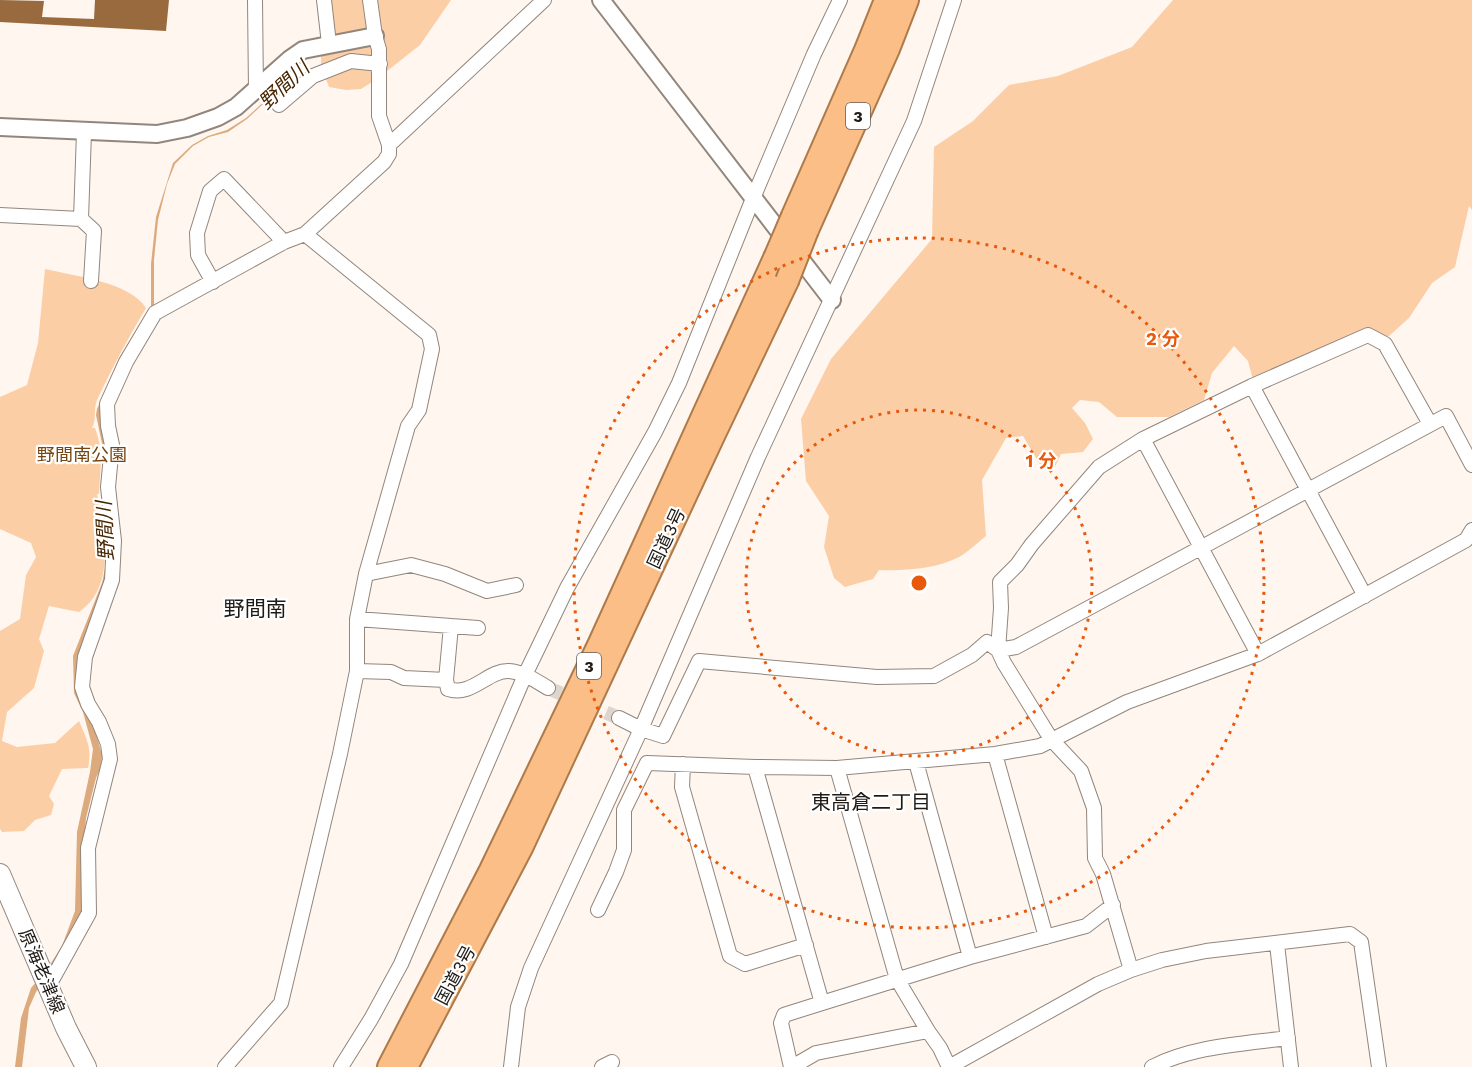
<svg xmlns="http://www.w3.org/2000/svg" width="1472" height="1067" viewBox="0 0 1472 1067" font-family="'Work Sans','Noto Sans JP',sans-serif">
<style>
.green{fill:#fccea6}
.water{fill:#dcaa7c}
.building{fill:#996a3d}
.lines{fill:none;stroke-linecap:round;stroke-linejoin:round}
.minor-tunnel{stroke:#ddd5ce;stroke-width:14;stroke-dasharray:14 7;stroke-linecap:butt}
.minor-casing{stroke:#92867c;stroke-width:16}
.tertiary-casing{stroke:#92867c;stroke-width:20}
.secondary-casing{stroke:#92867c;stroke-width:22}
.trunk-casing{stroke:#ad7a4b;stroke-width:26}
.minor{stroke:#fff;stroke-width:14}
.tertiary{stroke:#fff;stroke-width:16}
.secondary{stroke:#fff;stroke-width:20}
.trunk{stroke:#fabe86;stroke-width:22}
.trunk-bridge-casing{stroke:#ad7a4b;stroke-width:26;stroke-linecap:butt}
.trunk-bridge{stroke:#fabe86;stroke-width:22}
.ring{fill:none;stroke:#e8590c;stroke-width:3;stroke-dasharray:3 6}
.labels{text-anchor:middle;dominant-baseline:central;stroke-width:4.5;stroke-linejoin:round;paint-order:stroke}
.shield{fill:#fff;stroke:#625f5c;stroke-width:1.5}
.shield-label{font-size:16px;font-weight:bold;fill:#1f1a16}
.park-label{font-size:18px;fill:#764610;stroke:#fff}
.street-label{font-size:18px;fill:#1f1a16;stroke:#fff}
.water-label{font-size:20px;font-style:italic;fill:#462600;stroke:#fff}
.neighbourhood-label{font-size:20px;fill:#1f1a16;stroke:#fff}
.quarter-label{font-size:21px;fill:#1f1a16;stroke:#fff}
.centre{fill:#e8590c;stroke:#fff;stroke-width:3}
.ring-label{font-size:18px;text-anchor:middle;font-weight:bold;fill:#e8590c;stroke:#fff;stroke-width:4.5;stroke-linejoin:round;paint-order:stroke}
</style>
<rect width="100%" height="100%" fill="#fef6ef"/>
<path class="green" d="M322,0h129l-31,45 -43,34 -16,10 -15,1 -17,-3 -8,-21z
M1173,0h299v210l-3,-4 -14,61 -23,16 -23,35 -20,18 -54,7 -82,37 -5,-19 -14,-15 -22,27 -8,27 -35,17h-52l-18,-15 -19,-2 -8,8 13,15 8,16 -10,13 -22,2 -6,13 -13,1 -19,-32 -17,2 -24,42 4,56c-9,7 -18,16 -27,21 -23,12 -55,14 -80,13l-6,9 -28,8 -11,-9 -10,-31 5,-31 -23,-35 -5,-62 30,-60 101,-120 2,-92 39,-26 36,-36 49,-9 74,-29z
M45,269c29,7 85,13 101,39 -18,30 -34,60 -49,92 -4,10 0,19 -5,28h3c9,24 5,41 4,66h-2c8,36 19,94 -18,118l-30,-6 -10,33 5,12 -10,37 -27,24 -5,29 15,6 38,-4 24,-22c8,19 13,26 9,47l-26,1 -13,27 5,8 -3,11 -16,5 -11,11 -22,1 -2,-3v-198l20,-12 6,-44 10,-18 -5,-14 -31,-14v-132l27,-12 11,-42z"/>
<path class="water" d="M313,57l-66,62 -19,13 -19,5 -16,9 -18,18 -8,20 -9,36 -4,40v46l-54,106 6,36 3,127 -30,79 12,61 11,40 -1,12 -5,11 -10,40 -3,43 2,42 -5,17 -20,41 -24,31 -7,16 -7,59h-7l6,-49 10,-30 15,-17 16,-25 13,-35 2,-79 13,-60 3,-23 -10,-37 -9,-19 -1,-37 29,-73 6,-29 -7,-59 3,-42 -8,-38 1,-6 22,-51 32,-52v-42l5,-47 17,-54 19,-18 16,-9 19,-6 19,-12z"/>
<path class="building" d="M0,0l44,1 -2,16 52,2 1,-19h74l-3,31 -166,-9z"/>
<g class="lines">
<path class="minor-tunnel" d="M548,688l71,30"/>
<g class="minor-casing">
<path id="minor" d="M255,0l1,91
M324,0l5,44
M279,105l34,-29 38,-15 29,3
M389,145l155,-145
M0,215l81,4 3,-87
M81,219l13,12 -3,50
M213,282l-15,-27 -1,-22 13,-42 14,-12 60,63
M1252,386l113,210
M1143,439l115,215
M366,574l45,-9 34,9 42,17 29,-6
M357,619l121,9
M357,671l34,1 13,6 42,2 2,9c24,8 40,-19 61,-18 15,1 27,10 39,17
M446,680l5,-54
M619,718l22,11 22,7 36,-75 178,16 57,-1 38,-21 15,-13 11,8 18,-3 430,-231 26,49
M995,754l51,183
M916,762l54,195
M683,764l-1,23 48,169 15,8 61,-19
M755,767l67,236 148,-46 116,-31 27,-21
M837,768l60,211 31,52 12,17 9,19
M598,910l18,-38 8,-22v-40l23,-47 108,4 82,1 158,-14 45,-8 87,-44 131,-48 208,-114 6,-10
M1277,944l14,123
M1131,970l-28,-96 -8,-16 -1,-50 -13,-37 -30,-32 -47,-76 -6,-13 3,-42 -1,-26 17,-17 15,-21 67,-77 44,-28 109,-53 116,-51 17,9 45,80
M48,987l41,-74 -1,-65 22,-89 -2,-15 -9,-22 -11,-18 -6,-17 3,-30 27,-77 2,-39 -6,-54 4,-42 -4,-19 -1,-22 19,-42 29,-49 129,-71 21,-8 79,-72 5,-8v-9l-10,-29v-67l-4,-13 -5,-36
M225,1067l56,-64 59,-249 17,-83v-52l9,-45 42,-148 11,-16 13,-61 -3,-14 -124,-101
M341,1067l30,-48 30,-55 124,-289 42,-87 88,-156 24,-49 75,-187 60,-142 26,-54
M511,1067l7,-60 13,-39 110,-239 117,-272 156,-336 40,-121
M602,1067l10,-5
M791,1067l-10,-44 3,-8 38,-12
M792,1067l24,-14 112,-22
M949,1067l149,-83 33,-14 31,-10 44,-9 144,-17 11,8 18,125
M1152,1067c41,-21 90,-23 136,-29"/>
</g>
<g class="tertiary-casing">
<path id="tertiary" d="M601,0l231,300
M0,127l157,7 30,-6 31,-11 18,-10 54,-48 13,-9 72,-14"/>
</g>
<g class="secondary-casing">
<path id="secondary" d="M0,874l66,154 20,39"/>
</g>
<g class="trunk-casing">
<path id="trunk" d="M793,216l73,-166 20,-50
M807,230l81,-181 19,-49
M389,1067l102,-197 109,-227 175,-385
M406,1067l115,-219 192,-412 74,-155"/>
</g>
<use href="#minor" class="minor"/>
<use href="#tertiary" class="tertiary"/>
<use href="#secondary" class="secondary"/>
<use href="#trunk" class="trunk"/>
<g class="trunk-bridge-casing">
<path id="trunk-bridge" d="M775,258l18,-42
M787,281l20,-51"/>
</g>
<use href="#trunk-bridge" class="trunk-bridge"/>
</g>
<g class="ring">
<circle cx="919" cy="583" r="173"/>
<circle cx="919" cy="583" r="345"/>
</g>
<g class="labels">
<g class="shield">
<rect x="846" y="103" width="24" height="26" rx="4.5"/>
<rect x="577" y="653" width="24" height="26" rx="4.5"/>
</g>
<g class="shield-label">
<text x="858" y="116">3</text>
<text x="589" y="666">3</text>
</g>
<g class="park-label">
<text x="82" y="454">野間南公園</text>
</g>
<g class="street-label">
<text transform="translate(666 538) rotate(-65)">国道3号</text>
<text transform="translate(42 971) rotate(67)">原海老津線</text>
<text transform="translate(455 975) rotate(-62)">国道3号</text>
</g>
<g class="water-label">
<text transform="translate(284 85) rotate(-43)">野間川</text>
<text transform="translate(105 531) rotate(-93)">野間川</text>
</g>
<g class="neighbourhood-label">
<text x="871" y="802">東高倉二丁目</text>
</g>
<g class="quarter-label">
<text x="255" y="608">野間南</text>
</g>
</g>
<circle cx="919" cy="583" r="9" class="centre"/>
<g class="ring-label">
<text x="1163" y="345">2 分</text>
<text x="1041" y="467">1 分</text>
</g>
</svg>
